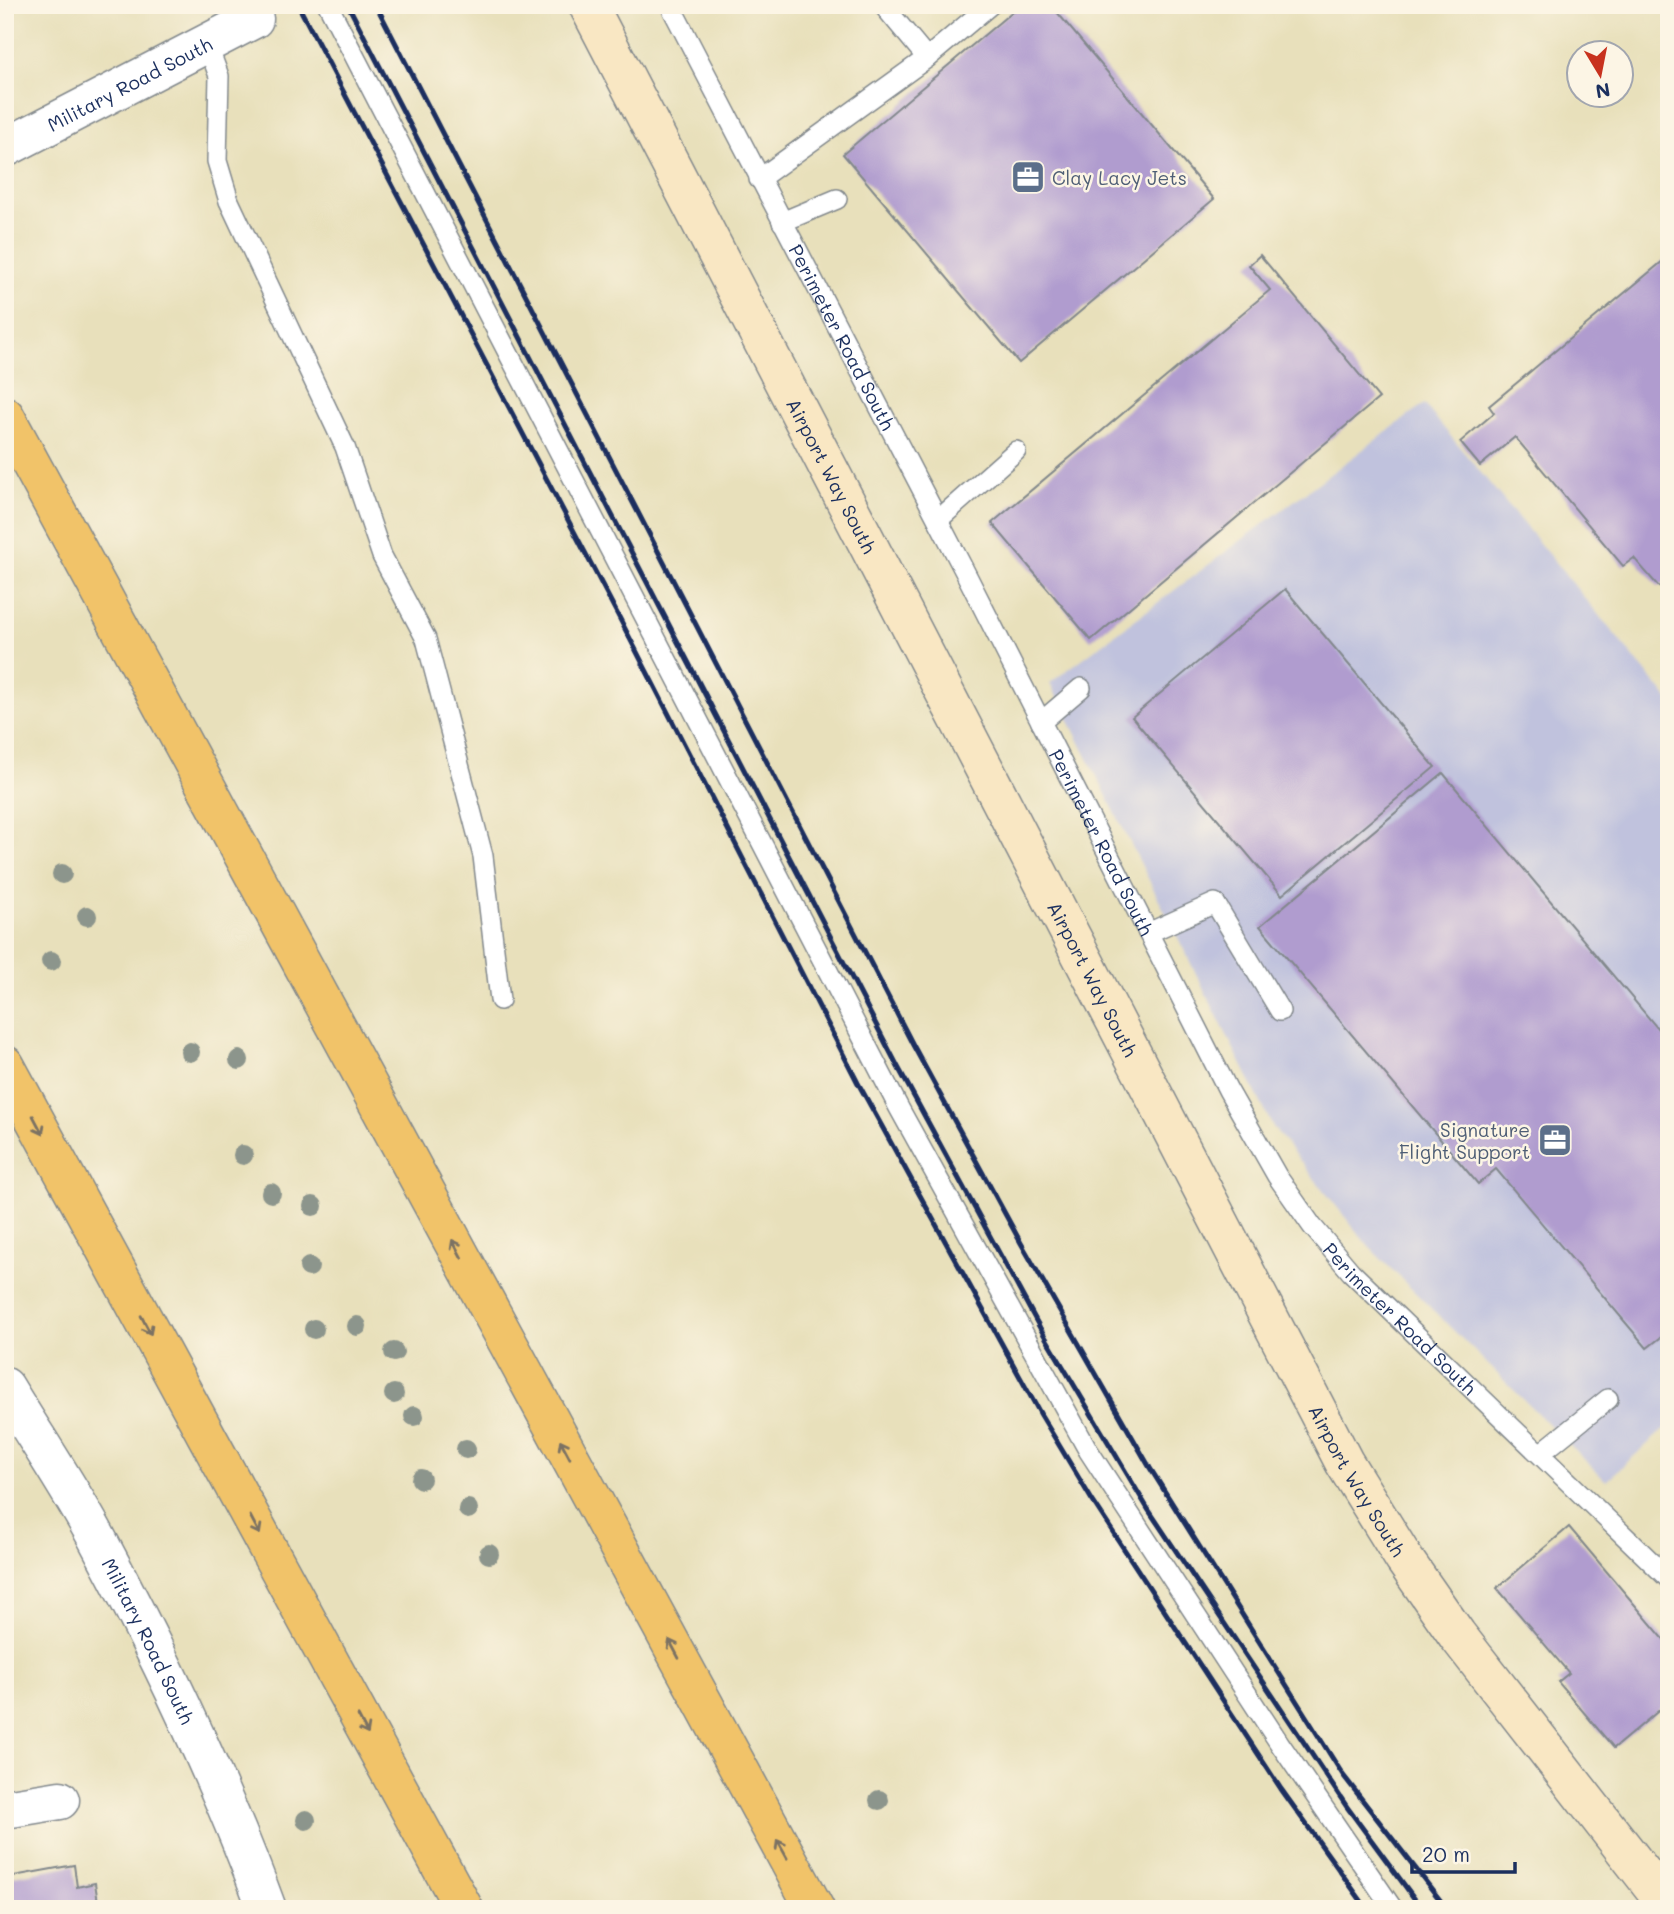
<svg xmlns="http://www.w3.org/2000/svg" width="1674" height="1914" viewBox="0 0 1674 1914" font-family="Mali,sans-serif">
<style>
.industrial{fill:#c0c2dd}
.building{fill:#b09ccf}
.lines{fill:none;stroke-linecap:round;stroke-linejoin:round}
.service-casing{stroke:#82888c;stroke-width:22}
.minor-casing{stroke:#82888c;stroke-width:41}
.secondary-casing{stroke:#82888c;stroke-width:41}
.motorway-casing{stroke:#82888c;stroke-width:41}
.service{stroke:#fff;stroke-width:19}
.minor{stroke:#fff;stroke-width:38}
.secondary{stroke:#f9e7c3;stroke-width:38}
.motorway{stroke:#f1c369;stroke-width:38}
.rail{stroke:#1b2f5e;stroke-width:5}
.tree{fill:#8c958c}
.oneway{stroke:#7b7263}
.labels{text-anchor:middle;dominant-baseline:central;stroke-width:5;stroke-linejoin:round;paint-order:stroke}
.street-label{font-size:19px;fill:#1b2f5e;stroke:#fcf5e5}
.service-label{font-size:19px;fill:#4e5e75;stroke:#fcf5e5;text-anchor:start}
</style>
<rect width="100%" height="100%" fill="#fcf5e5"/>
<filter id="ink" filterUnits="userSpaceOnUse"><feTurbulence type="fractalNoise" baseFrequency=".0143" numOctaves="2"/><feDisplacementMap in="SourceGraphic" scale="14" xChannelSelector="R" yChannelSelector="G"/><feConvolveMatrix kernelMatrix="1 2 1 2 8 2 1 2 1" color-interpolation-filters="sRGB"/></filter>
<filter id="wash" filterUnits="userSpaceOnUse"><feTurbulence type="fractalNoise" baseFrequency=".00686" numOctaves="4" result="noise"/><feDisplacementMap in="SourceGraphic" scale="28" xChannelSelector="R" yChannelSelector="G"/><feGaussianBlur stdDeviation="1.57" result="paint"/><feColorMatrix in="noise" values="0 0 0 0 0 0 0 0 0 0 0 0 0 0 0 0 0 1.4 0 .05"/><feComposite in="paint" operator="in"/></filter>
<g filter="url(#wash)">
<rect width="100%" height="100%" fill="#e8e0bb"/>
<path class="industrial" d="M1424,404l245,296v725l-63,56 -237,-234 -96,-120 -223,-444z"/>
<g id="blocks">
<path class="building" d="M1020,5h31l163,194 -195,164 -176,-209z
M1260,255l119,143 -288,242 -99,-117 278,-233 -21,-25z
M1669,256v323l-10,8 -25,-29 -11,8 -108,-129 -35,29 -20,-24 34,-29 -5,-7z
M1285,589l150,178 -153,128 -150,-178z
M1443,773l226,269v289l-22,17 -151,-179 -18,15 -218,-258z
M1569,1527l98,116 2,-2v61l-55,46 -56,-66 11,-9 -72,-85z
M74,1865l3,22 18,-4 4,26h-86l-5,-32z"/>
</g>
</g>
<g filter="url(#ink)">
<use href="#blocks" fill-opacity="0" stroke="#82888c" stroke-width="2"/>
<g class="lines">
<g class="service-casing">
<g id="service">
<path d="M328,5l571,1103 189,342 192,294 113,165"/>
<path id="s1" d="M670,5l295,567 263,518 49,86 35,50 39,46 318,307"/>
<path d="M207,44l12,32 -2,85 12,40 116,246 37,109 44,83 57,217 17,144"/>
<path d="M927,58l63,-53"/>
<path d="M759,179l168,-121 -44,-53"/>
<path d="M782,222l55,-23"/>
<path d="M938,520l78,-69"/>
<path d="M1041,722l40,-34"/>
<path d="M1148,933l67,-30 65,108"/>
<path d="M1540,1454l68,-55"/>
</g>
</g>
<g class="minor-casing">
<g id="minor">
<path id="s2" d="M5,148l249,-129"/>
<path id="s3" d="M5,1387c32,53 68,105 96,159 63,118 120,238 166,363"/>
<path d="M5,1809l55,-9"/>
</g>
</g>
<g class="secondary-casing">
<g id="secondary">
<path id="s4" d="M588,5l756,1457 60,97 53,76 212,272"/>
</g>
</g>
<g class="motorway-casing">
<path id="motorway" d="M5,416l810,1493
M5,1065l459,844"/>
</g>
<use href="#service" class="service"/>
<use href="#minor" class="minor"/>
<use href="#secondary" class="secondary"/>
<use href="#motorway" class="motorway"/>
<path class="rail" d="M298,5l323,616 237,462 183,332 51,85 189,289 86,120
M348,5l550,1062 142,261 108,181 199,298 75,102
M376,5l537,1040 108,198 129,225 193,307 104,134"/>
</g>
<g class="tree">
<circle cx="62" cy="874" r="10"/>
<circle cx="87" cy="916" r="10"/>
<circle cx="51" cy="961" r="10"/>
<circle cx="190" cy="1052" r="10"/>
<circle cx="239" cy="1060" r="10"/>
<circle cx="243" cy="1155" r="10"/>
<circle cx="271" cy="1193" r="10"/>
<circle cx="313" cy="1206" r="10"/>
<circle cx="309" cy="1267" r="10"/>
<circle cx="357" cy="1326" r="10"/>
<circle cx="314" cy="1329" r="10"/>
<circle cx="394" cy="1352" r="10"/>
<circle cx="394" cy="1394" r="10"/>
<circle cx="414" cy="1416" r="10"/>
<circle cx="466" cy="1449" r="10"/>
<circle cx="421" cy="1479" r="10"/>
<circle cx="468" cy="1509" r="10"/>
<circle cx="489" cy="1554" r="10"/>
<circle cx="879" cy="1800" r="10"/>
<circle cx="306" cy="1820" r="10"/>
</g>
<defs><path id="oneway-shaft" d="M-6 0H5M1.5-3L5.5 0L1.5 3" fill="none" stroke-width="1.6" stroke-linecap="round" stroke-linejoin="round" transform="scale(1.75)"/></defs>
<g class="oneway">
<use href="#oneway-shaft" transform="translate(38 1125) rotate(62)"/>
<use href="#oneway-shaft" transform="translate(457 1249) rotate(-118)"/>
<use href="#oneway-shaft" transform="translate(146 1325) rotate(62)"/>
<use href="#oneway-shaft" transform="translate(565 1449) rotate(-118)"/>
<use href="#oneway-shaft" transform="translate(255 1525) rotate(62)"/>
<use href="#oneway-shaft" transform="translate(674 1649) rotate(-118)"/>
<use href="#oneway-shaft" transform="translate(363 1725) rotate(62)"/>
<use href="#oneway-shaft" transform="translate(782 1849) rotate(-119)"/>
</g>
</g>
<defs>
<g id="office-square" transform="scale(1.75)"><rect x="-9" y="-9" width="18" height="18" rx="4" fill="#5c6f8a" stroke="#fcf5e5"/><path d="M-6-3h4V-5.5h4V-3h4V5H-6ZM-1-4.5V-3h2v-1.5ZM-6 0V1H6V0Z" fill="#fff"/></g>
</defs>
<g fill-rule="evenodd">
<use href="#office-square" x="1028" y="177"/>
<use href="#office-square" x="1555" y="1140"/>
</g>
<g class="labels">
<g class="street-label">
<text stroke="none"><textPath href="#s2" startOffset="140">Military Road South</textPath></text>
<text stroke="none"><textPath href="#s1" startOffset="374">Perimeter Road South</textPath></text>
<text stroke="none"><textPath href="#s4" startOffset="530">Airport Way South</textPath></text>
<text stroke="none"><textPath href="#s1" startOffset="942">Perimeter Road South</textPath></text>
<text stroke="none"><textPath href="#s4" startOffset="1097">Airport Way South</textPath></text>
<text stroke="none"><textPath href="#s1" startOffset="1508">Perimeter Road South</textPath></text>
<text stroke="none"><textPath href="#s4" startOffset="1664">Airport Way South</textPath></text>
<text stroke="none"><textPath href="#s3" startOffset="292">Military Road South</textPath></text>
</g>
<g class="service-label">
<text x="1052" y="177">Clay Lacy Jets</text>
<text x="1530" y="1129" text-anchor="end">Signature<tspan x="1530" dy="22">Flight Support</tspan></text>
</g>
</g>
<rect width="1674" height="1914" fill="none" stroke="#fcf5e5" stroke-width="28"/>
<g transform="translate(1600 74) rotate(170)"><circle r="33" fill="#fcf5e5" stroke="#a2a6af" stroke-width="2"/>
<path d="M0-5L12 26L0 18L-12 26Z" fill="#c8321e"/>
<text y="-10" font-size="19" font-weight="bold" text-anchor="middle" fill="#1b2f5e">N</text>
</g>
<path d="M1412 1862v10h103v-10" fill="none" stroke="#1b2f5e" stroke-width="3.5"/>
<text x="1422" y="1862" font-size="21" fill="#1b2f5e" stroke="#fcf5e5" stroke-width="5" paint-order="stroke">20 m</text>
</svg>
